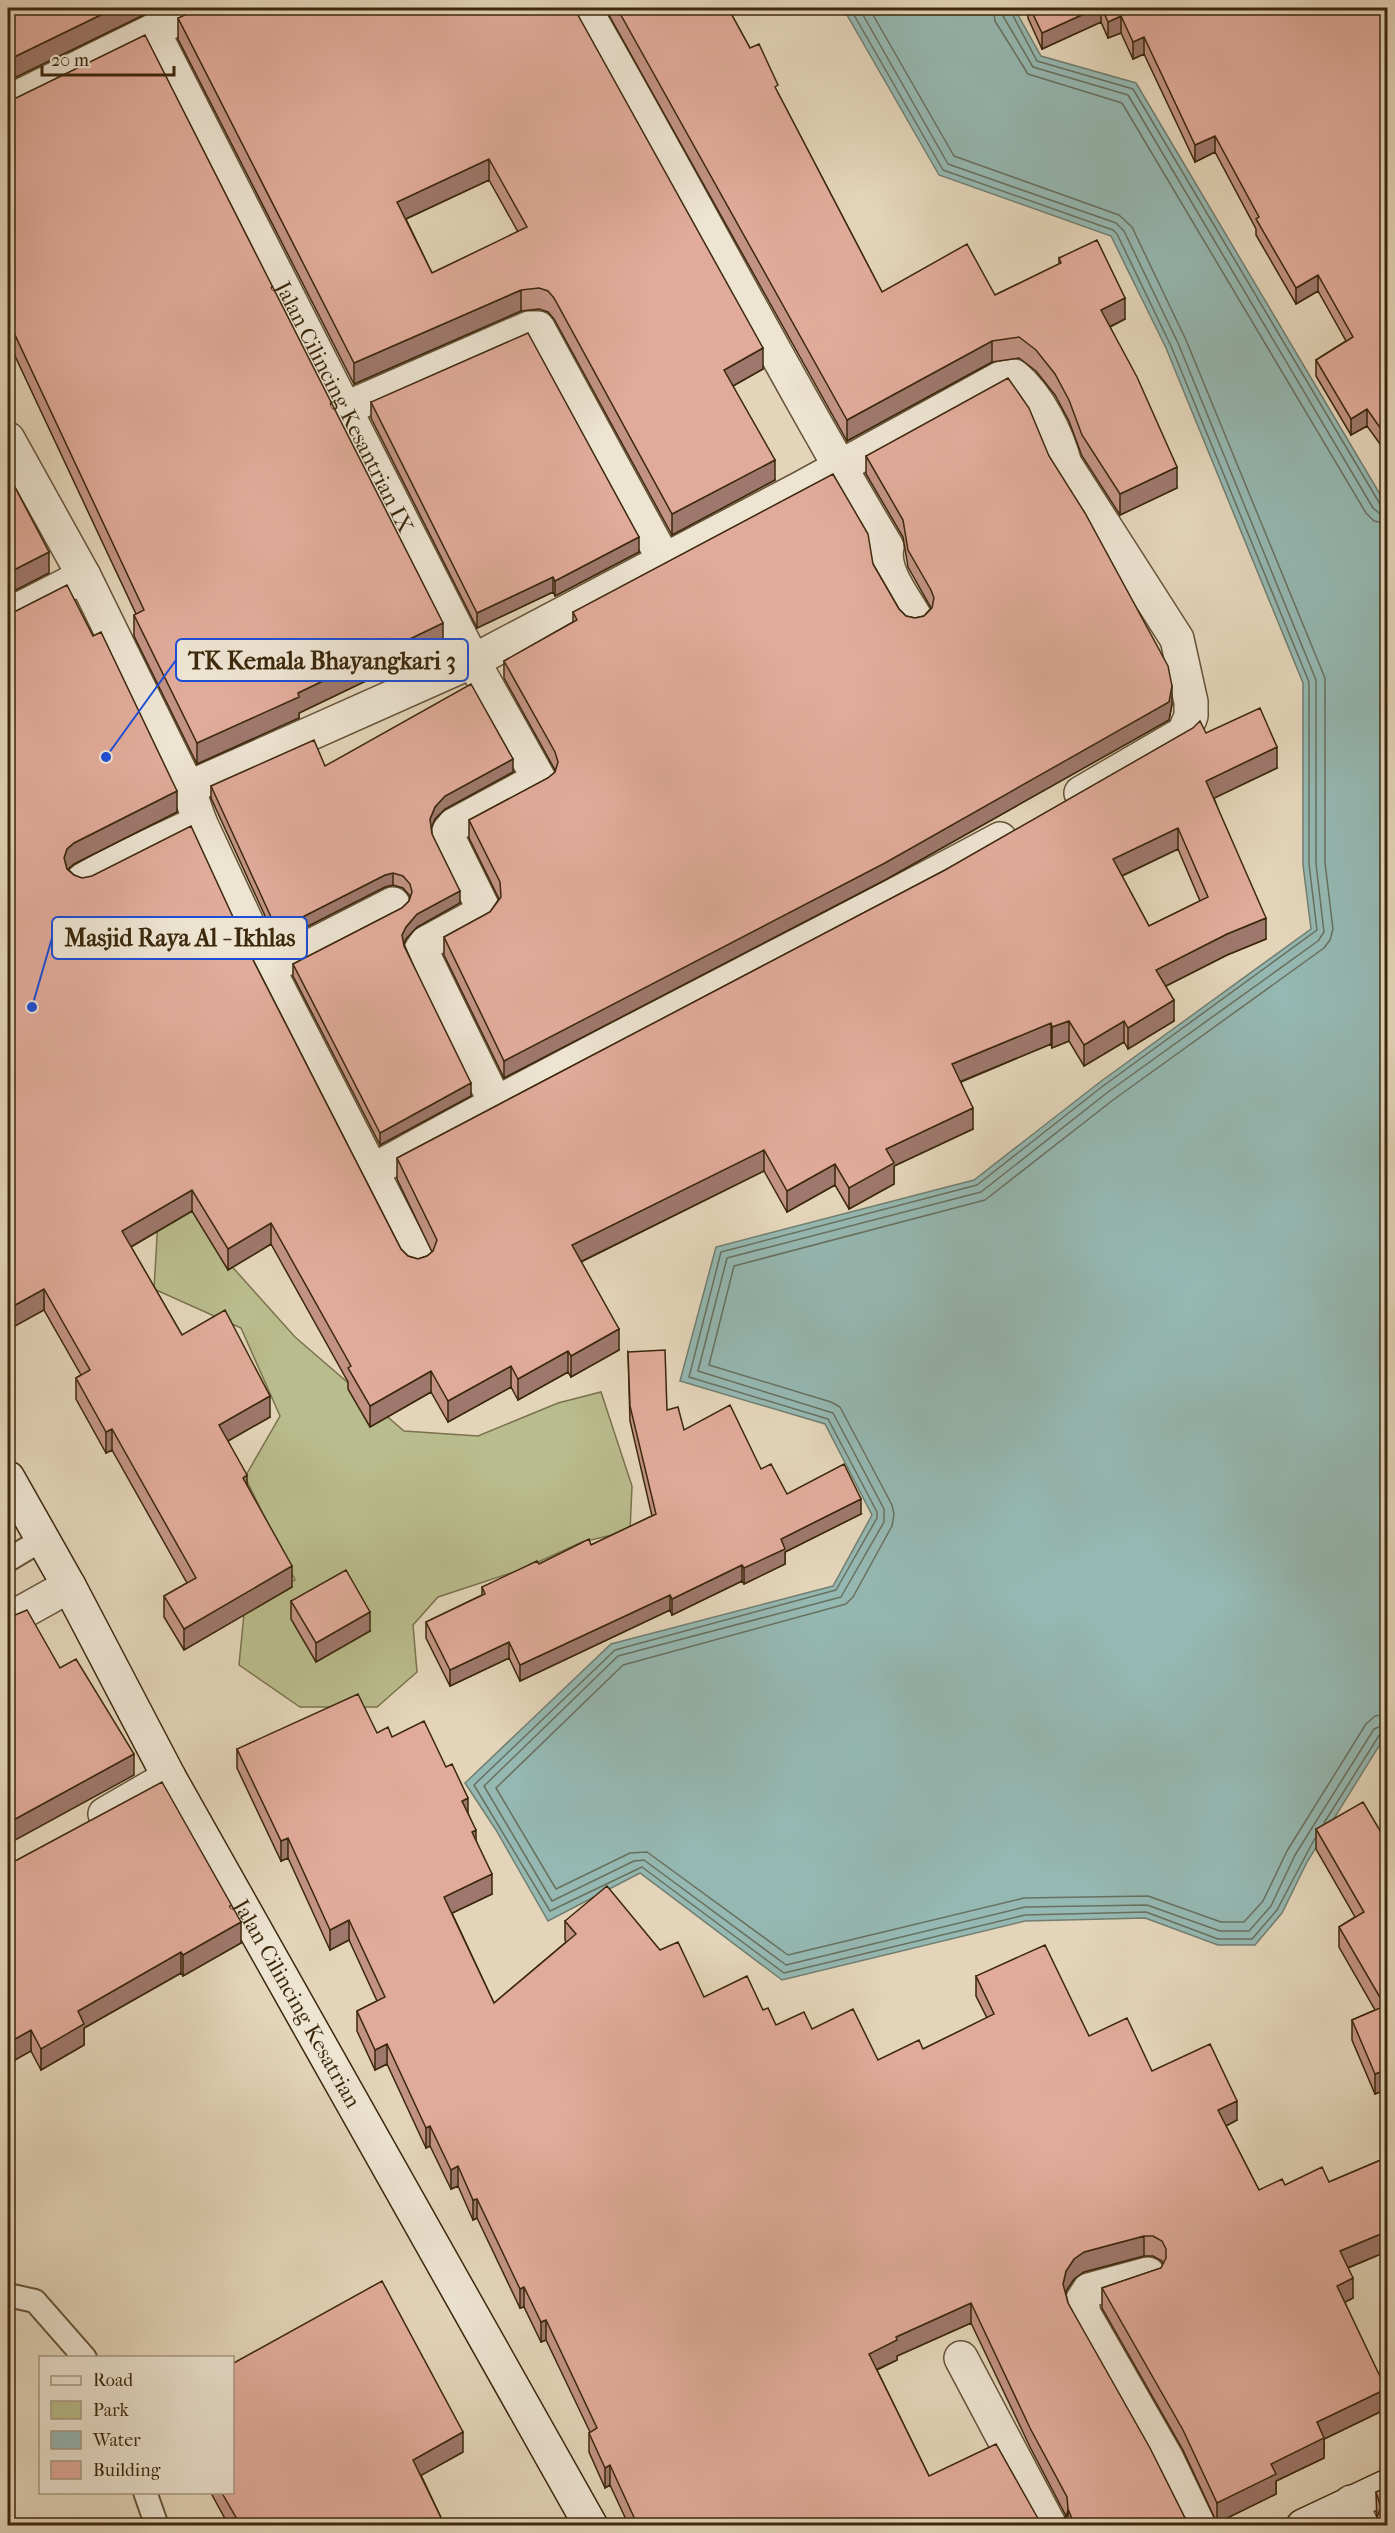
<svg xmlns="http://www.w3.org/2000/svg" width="1395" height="2533" viewBox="0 0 1395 2533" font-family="'IM FELL French Canon',serif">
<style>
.green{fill:#b9bc8c;stroke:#7a724c;stroke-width:1.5}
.water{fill:#95b8b2;stroke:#717e70;stroke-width:1.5}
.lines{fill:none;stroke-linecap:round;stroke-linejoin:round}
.shore{stroke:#68705f;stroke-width:1.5}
.lane-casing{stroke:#665338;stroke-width:26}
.street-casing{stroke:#665338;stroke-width:36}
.secondary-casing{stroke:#3c280c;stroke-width:36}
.lane{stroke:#ede4d2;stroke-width:22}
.street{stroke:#ede4d2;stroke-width:33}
.secondary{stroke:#ede4d2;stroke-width:33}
.wall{fill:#c29385;stroke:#3c280c;stroke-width:1.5;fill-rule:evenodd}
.shaded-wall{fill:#9e786c;stroke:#3c280c;stroke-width:1.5}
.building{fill:#e1ab9b;stroke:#3c280c;stroke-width:1.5;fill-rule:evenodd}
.labels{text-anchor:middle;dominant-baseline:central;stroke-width:5;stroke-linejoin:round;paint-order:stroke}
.street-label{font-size:22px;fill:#3c280c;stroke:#ede4d2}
.leader{fill:none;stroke:#1d4ed8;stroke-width:2}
.callout-dot{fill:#1d4ed8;stroke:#ede4d2;stroke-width:2}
.callout{fill:#ede4d2;stroke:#1d4ed8;stroke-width:2}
.callout-label{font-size:24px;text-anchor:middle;font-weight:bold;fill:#3c280c}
</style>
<rect width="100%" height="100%" fill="#e4d5ba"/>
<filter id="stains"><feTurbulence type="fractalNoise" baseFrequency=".00333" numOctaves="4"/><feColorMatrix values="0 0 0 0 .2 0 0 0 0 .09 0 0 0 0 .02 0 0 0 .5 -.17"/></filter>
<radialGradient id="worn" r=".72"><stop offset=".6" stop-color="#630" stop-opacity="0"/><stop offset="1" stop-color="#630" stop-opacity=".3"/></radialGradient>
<path class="green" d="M164,1116l55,136 76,85 109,94 74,5 80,-33 43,-11 31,94 -2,45 -48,11 -59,27 -85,28 -25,28 4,47 -40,35h-77l-61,-42 6,-61 50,-24 -50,-103 35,-61 -39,-88 -87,-39z"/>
<path class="water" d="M843,8h171l27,48 95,27 251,423v1227l-80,129 -25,51 -27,32h-37l-73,-27 -120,3 -243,59 -142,-107 -92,48 -52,-91 -31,-47 146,-139 222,-58 39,-71 -47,-91 -145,-43 36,-134 258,-67 126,-98 211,-153 -8,-64v-182l-137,-335 -55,-112 -172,-61z"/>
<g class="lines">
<path class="shore" d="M850,8l93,162 170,60 4,4 54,112 138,336v182l8,66 -214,156 -126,99 -256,67 -32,125 139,42 49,93v6l-41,72 -221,60 -141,135 76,126 92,-44 142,106 241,-58 121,-3 72,27h34l25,-29 38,-72
M859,8l89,156 168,59 8,8 54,112 138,337v184l8,68 -6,9 -210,151 -127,100 -254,66 -29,113 135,42 51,96v13l-43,75 -223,59 -134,130 68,115 82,-40 10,-1 142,105 239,-58 122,-2 73,26h29l22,-25 24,-51 79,-126 14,-6
M869,8l85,148 165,59 13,12 54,113 139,338v185l8,66 -3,11 -6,8 -211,152 -128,100 -251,66 -25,99 122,37 9,5 52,98 2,9 -2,12 -39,71 -7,7 -223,61 -127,123 60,101 74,-36 17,-1 141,103 236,-57 124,-2 73,26h23l19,-21 24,-50 79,-127 9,-8 13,-2
M993,8l2,13 33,53 94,29 244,410 8,8 14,3
M1002,8l1,8 30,51 95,28 245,413 6,5 9,2
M1009,8l28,53 96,28 247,415 8,3
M1324,1823l56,-89 8,-3"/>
<g class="lane-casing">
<path id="lane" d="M8,1560l35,-21
M8,2295l27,6 50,57
M145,2492l12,34"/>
</g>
<g class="street-casing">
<g id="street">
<path d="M584,8c103,178 197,362 303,539 -5,24 16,49 28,70"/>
<path id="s1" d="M153,31l320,630 66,118 -85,46 -5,6v8l34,69 -2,5 -55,30 -5,7 74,152"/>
<path d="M8,102l191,-94"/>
<path d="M344,409l185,-81h9l125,230"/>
<path d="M8,439l76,137 104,212 12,34 68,146 150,293"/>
<path d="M8,615l76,-39"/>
<path d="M188,788l285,-127 330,-174 198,-109 13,-2c25,21 43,58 51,88l112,175 14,63v14l-7,17 -103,60"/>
<path d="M83,880c38,-22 77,-39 117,-58"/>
<path d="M268,968l125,-64"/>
<path d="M372,1171c207,-116 420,-220 628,-332"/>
<path d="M8,1620l61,-34"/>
<path d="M105,1814l64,-37"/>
<path d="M1148,2274l-59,16 -7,11 2,13 83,145 32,67"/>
<path d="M961,2358l89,168"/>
<path d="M1351,2502l11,24"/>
</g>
</g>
<g class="secondary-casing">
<g id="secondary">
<path id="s2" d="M8,1478l61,108 100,191 422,749"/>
<path d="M1303,2526l85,-40"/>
</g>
</g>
<use href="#lane" class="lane"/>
<use href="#street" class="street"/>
<use href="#secondary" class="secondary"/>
</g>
<path class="wall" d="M574,8l189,361 -30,17 42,94 -103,55 -118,-216 -6,-7 -9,-3 -18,2 -167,73 -176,-345v-21zM489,180l29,52 -86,41 -26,-54z
M605,8h123l22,40 28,45 104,199 113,3 64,-31v-6l66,61 -15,8 67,161 -57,27 -38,-59 -13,-35 -14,-26 -19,-24 -17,-13 -27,4 -145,79z
M1028,8h360v447l-21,-29 -16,9 -35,-59v-16l30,-19 -28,-50 -22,13 -40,-69v-6l-41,-77 -20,10 -51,-108 -11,5 -12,-26 -13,5 -7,-16 -59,27 -14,-31z
M8,100l435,544 -144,69v5l-102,46 -63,-128v-21l2,-1 -128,-273z
M371,402l268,150 -84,44 -2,-4 -76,36 -106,-210z
M866,456h183l123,248 -3,16 -284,160 -381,198 -60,-123v-18l46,-25 9,-13 -30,-61v-18l79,-42 7,-6v-2l-51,-92v-17l69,-39v-10l300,-48 26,45 7,7 9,2 9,-2 7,-8 -23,-41 -5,-30 -37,-63z
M8,613l169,199 -103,52 -6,5 6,6 177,81 150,293 7,7 10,3 9,-3 5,-4 -35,-73v-21l809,-425 71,35 -63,30 52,141 -39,16 -61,31 8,35 -46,28 -4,-7 -40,24 -15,-25 -17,7 -1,-4 -90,38 12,47 -79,37v18l-45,25 -14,-24 -48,27 -23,-41 -183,91 38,88 -48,27 -3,-5 -50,28 -7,-13 -63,35 -17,-30 -61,35 -22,-38v-7l-77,-138 -43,26 -36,-59 -61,36 51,88 88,82 -42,24 64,146 -108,63 -20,-33v-21l23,-13 -75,-133 -6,3 -30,-54v-21l5,-3 -37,-65zM1178,849l22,52 -51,25 -27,-50z
M325,766l188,6 -68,37 -10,10 -4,9 1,6 28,69 -43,24 -11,12 -2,5 67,152 -91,49 -87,-169v-12l109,-56 7,-7 1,-5 -7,-8 -10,-3 -8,2 -108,55 -66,-144v-12z
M628,1352l39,58 17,20 77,39 26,25 74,20 -76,38v12l-41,20 -2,-3 -70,34 -2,-5 -150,71 -11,-23 -59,28 -24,-48v-16l56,-27v-8l57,-23 52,-19 61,-29 -22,-95z
M291,1601l79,30 -54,31 -25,-43z
M377,1733l15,4 54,30 22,46 24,81 -40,19 42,90 72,-61 -1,-2v-19l95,29 44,47 59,13 13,15 36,4 66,31 45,-11 64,-31 -11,-22v-20l176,95 85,49 -11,6 33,64 26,-5 44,-3 59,-25v94l-40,17 5,30 -8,4 41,107 -62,30v19l-48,23v13l-59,29 -34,-73 -81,-142v-20l59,-20 2,-4 -1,-3 -9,-5h-9l-60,16 -10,7 -8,12v3l2,9 117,223h-556l-19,-41 -5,3 -16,-36v-19l1,-1 -44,-92 -5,2 -17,-35 -4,1 -43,-90 -4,2 -15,-34 -7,3 -21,-43 -4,2 -39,-84 -12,6 -18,-39v-20l20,-10 -28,-61 -19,10 -42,-92 -7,3 -44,-93v-19zM971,2323l59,124 36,69 -8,7 -9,2 -9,-3 -111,-46 -52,-106 20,-10v-4z
M1316,1829l72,15v245l-13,5 -23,-54v-20l23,-10 -36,-63v-20l16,-10 -39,-68z
M8,1863l233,80 -58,33 -2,-3 -97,55v17l-43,25 -10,-19z
M463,2452l-42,23 24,51h-216l-18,-33h21z
M1376,2492l12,34h-11z"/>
<path class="shaded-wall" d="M115,8h43l-150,73v-21z
M1097,8h4v14l-59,27v-16z
M1121,16v17l-13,5v-16z
M1144,37v17l-11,5v-17z
M1215,136v16l-20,10v-17z
M489,159v21l-92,43v-21z
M1318,275v16l-22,13v-16z
M521,290v21l-167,73v-21z
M1125,298v21l-24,12v-21z
M992,341v21l-145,79v-21z
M763,348v21l-39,22v-21z
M1367,409v17l-16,9v-16z
M775,460v20l-103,55v-21z
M1177,467v21l-57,27v-21z
M639,537v15l-84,44v-15z
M49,552v21l-41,21v-21z
M553,577v15l-76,36v-15z
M443,623v21l-144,69v5l-102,46v-21l101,-50z
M1172,686v18l-3,16 -284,160 -381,198v-17z
M1277,747v21l-71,34v-21z
M513,759v13l-68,37 -10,10 -5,12v-12l5,-12 10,-11z
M177,791v21l-103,52 -7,6 -3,-12 3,-9 7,-6z
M1178,828v21l-65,31v-21z
M393,873v12l-8,2 -108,55v-12l108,-55z
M460,891v12l-43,24 -11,12 -4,9v-13l4,-8 11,-13z
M1266,918v21l-39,16 -71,36v-21l71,-36z
M1174,1000v21l-46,28v-21z
M1069,1021v20l-17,7v-21z
M1124,1021v21l-40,24v-21z
M1051,1023v21l-99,41v-21z
M471,1083v13l-91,49v-12z
M973,1108v21l-79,37v18l-45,25v-21l37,-39z
M764,1150v21l-192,95v-21z
M835,1164v21l-48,27v-21z
M192,1190v21l-70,41v-21z
M271,1223v21l-43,26v-21z
M44,1289v21l-36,20v-21z
M619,1329v21l-48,27v-21z
M568,1351v21l-50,28v-21z
M511,1366v21l-63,35v-21z
M431,1371v21l-61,35v-21z
M270,1396v21l-51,29v-21z
M112,1429v21l-6,3v-21z
M247,1475v21l-4,-18z
M861,1499v15l-76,38v12l-41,20v-16l37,-29z
M742,1565v16l-70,34v-16z
M292,1566v21l-108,63v-21z
M670,1595v15l-150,71v-16z
M370,1612v19l-54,31v-19z
M509,1642v16l-59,28v-16z
M134,1754v21l-126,69v-21z
M468,1798v20l-6,-17z
M476,1830v20l-4,-18z
M288,1838v20l-7,3v-20z
M492,1874v20l-48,23v-20z
M349,1920v20l-19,10v-20z
M241,1922v21l-58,33v-21z
M181,1952v21l-97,55v17l-43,25v-21l37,-38z
M31,2030v21l-23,13v-21z
M387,2044v20l-12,6v-20z
M1388,2069v20l-13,5v-20z
M1237,2101v19l-19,10v-20z
M430,2126v20l-4,2v-20z
M458,2166v20l-7,3v-19z
M477,2199v19l-4,2v-20z
M1388,2231v20l-48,20v-20z
M1144,2236v20l-60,16 -10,7 -8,12 -3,13v-20l3,-13 8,-12 10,-7z
M1353,2278v20l-16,8v-20z
M524,2287v20l-4,1v-19z
M971,2303v20l-74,33v4l-28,13v-19l27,-17z
M546,2320v20l-5,2v-20z
M1386,2389v20l-62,30v19l-48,23v13l-59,29v-20l54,-39 46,-42z
M463,2432v20l-50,28v-20z
M610,2465v20l-5,3v-20z
M1185,2518v8h-16z"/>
<path class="building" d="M8,8h107l-107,52z
M200,8h374l189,340 -39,22 51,90 -103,54 -118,-216 -6,-7 -9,-3 -18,2 -167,73 -176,-345zM489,159l38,68 -95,46 -35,-71z
M617,8h111l22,40 9,-4 19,41 -3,2 107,205 85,-48 28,51 66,-32 -2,-5 38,-18 28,58 -24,12 36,67 40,90 -57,27 -38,-59 -13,-35 -14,-26 -19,-24 -17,-13 -27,4 -145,79z
M1030,8h67l-55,25z
M1102,8h286v431l-21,-30 -16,10 -35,-59 37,-23 -35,-62 -22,13 -40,-69 3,-2 -44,-81 -20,9 -51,-108 -11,5 -12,-26 -13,6z
M145,35l298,588 -145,70 1,4 -102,46 -63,-128 10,-5 -136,-290v-220l8,-2z
M528,333l111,204 -84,44 -2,-4 -76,36 -106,-211z
M1008,378l21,30 20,48 36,57 83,153 4,20 -3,16 -284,161 -381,198 -60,-124 46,-25 11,-15 -1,-15 -31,-62 79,-42 7,-6 3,-10 -3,-10 -51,-91 73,-41 -4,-8 260,-138 35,60 5,30 26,45 7,7 9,2 9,-2 8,-8 2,-10 -3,-8 -23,-40 -5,-30 -37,-64z
M8,474l41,78 -41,21z
M67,585l26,51 8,-4 76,159 -103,52 -7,6 -3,9 3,11 7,6 8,3 10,-2 99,-50 60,130 150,293 7,7 10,3 9,-3 6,-5 4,-11 -40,-82 548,-288 248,-142 7,-7 6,12 54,-25 17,39 -71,34 60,137 -39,16 -71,36 18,30 -46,28 -4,-7 -40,24 -15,-24 -17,6 -1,-4 -99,41 21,44 -87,41 8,14 -45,25 -14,-24 -48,27 -23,-41 -192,95 47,84 -48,27 -3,-5 -50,28 -7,-13 -63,35 -17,-30 -61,35 -22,-38 3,-2 -80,-143 -43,26 -36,-59 -70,41 60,104 43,-25 45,86 -51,29 28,50 -4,3 49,88 -108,63 -20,-33 32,-18 -84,-149 -6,3 -30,-54 14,-8 -46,-81 -36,20v-696l8,-2zM1178,828l30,69 -59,29 -36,-67z
M471,684l42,75 -68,37 -10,11 -5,12 2,15 28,57 -43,23 -11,13 -4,8 2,11 67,137 -91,50 -87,-169 109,-56 7,-7 3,-9 -2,-8 -7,-8 -10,-3 -8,2 -108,55 -66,-144 103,-46 11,26z
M665,1350l2,60 11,-3 6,23 46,-25 31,64 10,-5 16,30 57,-30 17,35 -80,40 4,10 -41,19 -2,-3 -70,34 -2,-4 -150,70 -11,-23 -59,28 -24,-48 59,-28 -3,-7 55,-26 2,3 50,-25 2,6 65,-31 -26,-108 -2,-54z
M346,1570l24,42 -54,31 -25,-42z
M27,1610l33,58 16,-9 58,95 -126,69v-205z
M358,1694l19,39 11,-6 4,10 32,-16 22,46 6,-3 16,34 -6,3 14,29 -4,2 20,42 -48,23 50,106 82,-69 -11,-13 42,-35 53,64 18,-8 26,55 43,-21 16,34 5,-2 8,17 28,-13 8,17 41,-20 25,51 41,-20 4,9 71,-35 -18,-38 69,-31 44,91 38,-18 25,53 58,-27 27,57 -19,9 41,80 23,-11 3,6 37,-18 7,15 59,-25v74l-48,20 13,27 -16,8 49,103 -69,33 7,16 -53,26 5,10 -59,29 -34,-73 -81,-142 59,-20 5,-10v-9l-4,-8 -9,-5h-9l-60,16 -10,7 -8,12 -3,13 5,19 82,145 35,70 -16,8h-94l-7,-17 -1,-12 -37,-69 -59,-125 -75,34 1,3 -28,14 60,122 67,-32 44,78 9,3 9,-2 8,-6 2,-7v16h-430l-28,-61 -5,3 -16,-35 8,-5 -51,-108 -5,2 -17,-35 -4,2 -43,-90 -4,1 -15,-34 -7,4 -21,-44 -4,2 -39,-84 -12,6 -18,-39 28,-14 -36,-77 -19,10 -42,-92 -7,3 -44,-92z
M162,1782l79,140 -58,33 -2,-3 -103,59 6,13 -43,25 -10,-19 -23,13v-180l9,-3z
M1363,1802l25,42v225l-13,5 -23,-54 33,-14 -46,-79 25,-15 -48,-83z
M382,2281l81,151 -50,28 32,66h-204l-19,-33h10v-129z
M1388,2487v39h-7l-4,-9 4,-10 -5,-15z"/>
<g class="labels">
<g class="street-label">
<text stroke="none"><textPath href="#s1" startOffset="422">Jalan Cilincing Kesantrian IX</textPath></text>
<text stroke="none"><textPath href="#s2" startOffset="600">Jalan Cilincing Kesatrian</textPath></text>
</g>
</g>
<path class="leader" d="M106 757L176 660M32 1007L52 938"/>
<g class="callout-dot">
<circle cx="106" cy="757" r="6"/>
<circle cx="32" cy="1007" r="6"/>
</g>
<g class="callout">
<rect x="176" y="639" width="292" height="42" rx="6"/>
<rect x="52" y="917" width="255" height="42" rx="6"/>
</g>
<g class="callout-label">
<text x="322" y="669">TK Kemala Bhayangkari 3</text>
<text x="180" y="946">Masjid Raya Al - Ikhlas</text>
</g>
<rect width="1395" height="2533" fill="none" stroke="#e4d5ba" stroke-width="30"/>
<rect x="9" y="9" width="1377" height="2515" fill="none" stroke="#3c280c" stroke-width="3"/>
<rect x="15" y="15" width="1365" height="2503" fill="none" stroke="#3c280c" stroke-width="1.5"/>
<rect x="39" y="2356" width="195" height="138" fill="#ede4d2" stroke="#a69983" stroke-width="1.5"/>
<rect x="51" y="2376" width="30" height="9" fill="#ede4d2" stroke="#a69983" stroke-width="1.5"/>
<text x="93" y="2386" font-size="18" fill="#3c280c">Road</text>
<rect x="51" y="2401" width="30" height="18" fill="#b9bc8c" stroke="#a69983" stroke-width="1.5"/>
<text x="93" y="2416" font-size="18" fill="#3c280c">Park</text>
<rect x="51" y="2431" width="30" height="18" fill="#95b8b2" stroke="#a69983" stroke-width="1.5"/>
<text x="93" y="2446" font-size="18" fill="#3c280c">Water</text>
<rect x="51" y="2461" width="30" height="18" fill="#e1ab9b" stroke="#a69983" stroke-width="1.5"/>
<text x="93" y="2476" font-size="18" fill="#3c280c">Building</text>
<path d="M42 66v9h132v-9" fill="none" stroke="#3c280c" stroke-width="3"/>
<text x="51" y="66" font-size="18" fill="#3c280c" stroke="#ede4d2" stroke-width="4.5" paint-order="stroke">20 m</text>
<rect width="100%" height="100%" filter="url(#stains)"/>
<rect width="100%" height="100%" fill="url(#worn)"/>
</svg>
